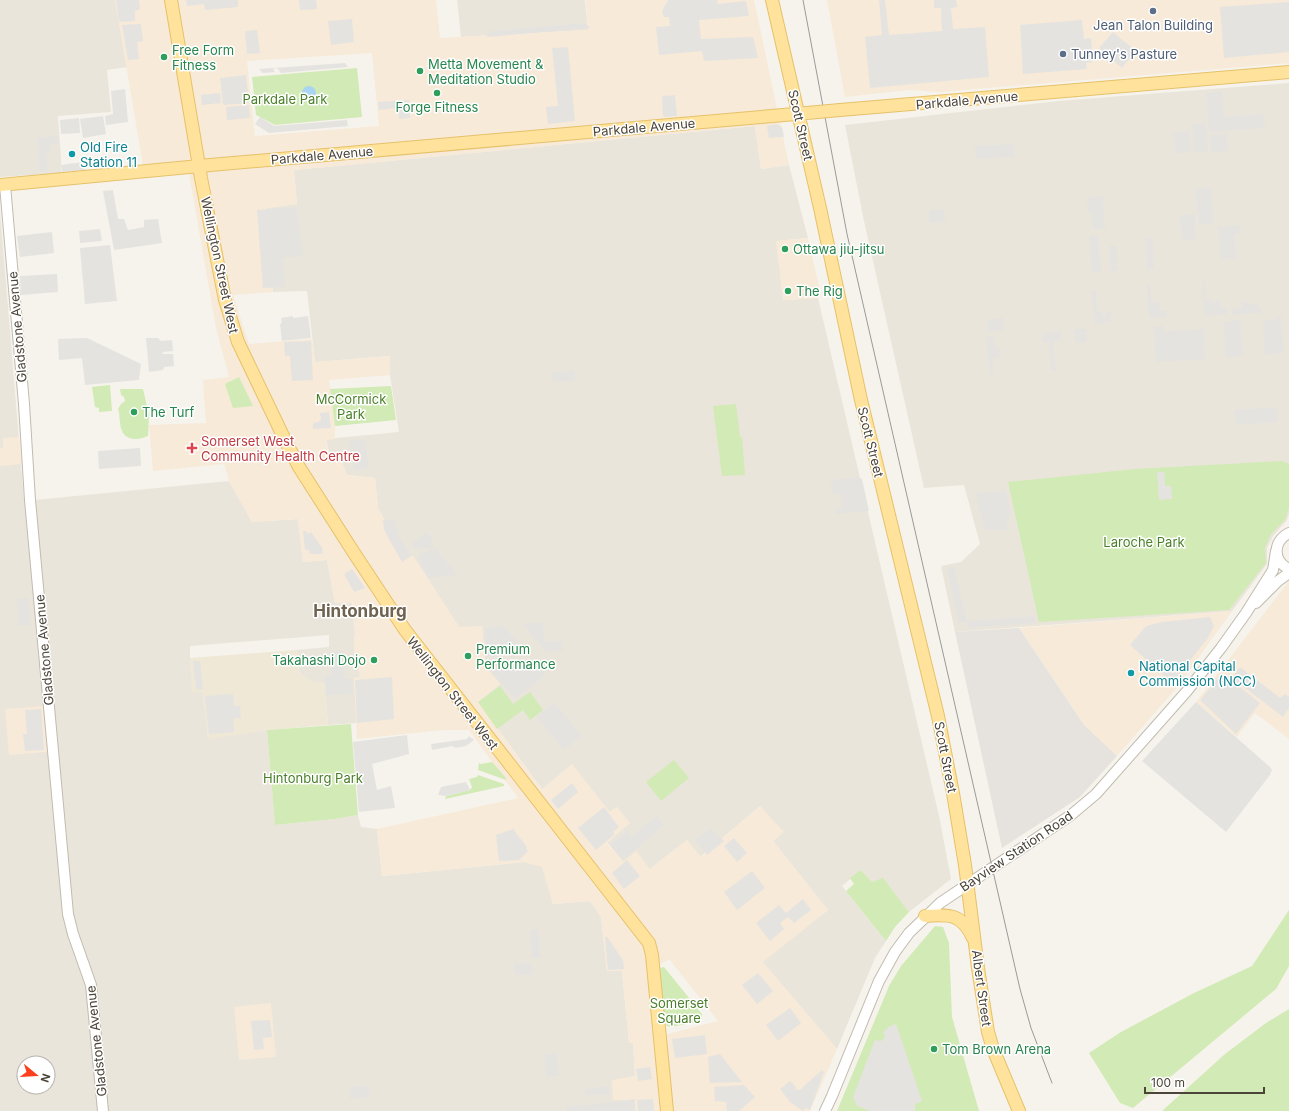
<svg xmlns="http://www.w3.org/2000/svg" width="1289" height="1111" viewBox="0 0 1289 1111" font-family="Inter,sans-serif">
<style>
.residential{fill:#eae5da;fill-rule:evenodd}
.commercial{fill:#f7ead8;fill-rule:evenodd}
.industrial{fill:#e6e2dd}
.education{fill:#efe8d6}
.green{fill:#d2eab5}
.parking{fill:#e5e3e0}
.water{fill:#a9d4f2}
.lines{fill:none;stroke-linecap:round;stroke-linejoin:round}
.minor-casing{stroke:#c2bbae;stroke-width:12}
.major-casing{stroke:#e6c16a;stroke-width:14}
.minor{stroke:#fff;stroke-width:10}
.major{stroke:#ffe39c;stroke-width:12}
.tram{stroke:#9a9a9a;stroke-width:1}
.major-bridge-casing{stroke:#e6c16a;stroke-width:14;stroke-linecap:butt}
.major-bridge{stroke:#ffe39c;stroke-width:12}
.service-dot{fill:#5c6f8a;stroke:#fff;stroke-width:1.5}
.leisure-dot{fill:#2e9e5b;stroke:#fff;stroke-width:1.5}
.culture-dot{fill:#0f9aa8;stroke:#fff;stroke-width:1.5}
.health-dot{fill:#e0444e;stroke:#fff;stroke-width:1.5}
.labels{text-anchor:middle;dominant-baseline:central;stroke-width:3;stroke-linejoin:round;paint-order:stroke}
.service-label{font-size:13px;fill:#4e5e75;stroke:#fff}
.leisure-label{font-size:13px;fill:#27864d;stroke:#fff;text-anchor:start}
.park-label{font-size:13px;fill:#4a7f2a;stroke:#fff}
.street-label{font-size:13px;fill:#4b4439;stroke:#fff}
.culture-label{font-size:13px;fill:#0d838f;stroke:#fff;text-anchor:start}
.health-label{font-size:13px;fill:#be3a42;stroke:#fff;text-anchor:start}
.district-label{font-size:17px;font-weight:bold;fill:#6e6250;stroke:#fff}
</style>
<rect width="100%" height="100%" fill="#f6f3ec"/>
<path class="residential" d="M0,0h115l12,67 -20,3 4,42 -53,4 3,42v15l-61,4z
M457,0h128l3,30 -127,7z
M1289,83v431l-2,6 -14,16 -6,12v16l-35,47 -277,21 -14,-66 20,-4 19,-18 -16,-59 -40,3 -60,-267 -19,-96 214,-24z
M755,126l6,43 28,-4 19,73 -31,3 6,59 35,-2 121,518 12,63 -42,33 -26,-33 -11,3 -11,-12 -19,16 44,55 -11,17 -38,91 -75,-87 66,-52 -55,-69 10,-9 -23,-26 -60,51 -13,-17 -37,29 -27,-7 -16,-20 10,-35 -7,5 -68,-23 -64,-87 22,-18 -14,-14 -4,-43h-23l-46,-71 -7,3 -28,-51 -3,-30 -28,-3 -6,-15h-10l-5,-21 73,-7 -9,-57v-19l-75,6 -8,-71 -34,1 -6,-84 30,-4 -3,-34z
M0,211l24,290 205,-20 23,41 46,-3 5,43 24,-2 8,43h17l3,30 -1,9 2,25h3l1,11h-6l3,45 -29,2 -4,-43h-13l-12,-10 -3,-22 33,-3v-12l-139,11v12l3,34h10l5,46 59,-8 8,95 60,-6 23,-4 3,12 16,2 5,47 142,-14 19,5 10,37 37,-3 11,16 6,54h15l7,72h4l2,33 -21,24 21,-1 1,12h-636zM24,1063h24v24h-24z"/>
<path class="commercial" d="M115,0h321l4,38 148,-8 -2,-30h168l35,165 -28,4 -6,-43 -461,44 3,34 -30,4 6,84 -40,3 16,49 63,-5 3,23 75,-6v19l-61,5 6,46v13l-9,1 5,20h10l6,15 28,3 3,30 27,51 8,-3 46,71 23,-1 4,44 4,2 10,12 -22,18 64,87 30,-25 38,48 7,-5 13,16 -23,20 16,19 13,-11 14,18 37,-29 14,17 59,-51 24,26 -11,9 55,69 -65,52 74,87 -27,62h-174l-1,-12 -22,1 -1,-20 23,-4 -2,-33h-4l-7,-72h-15l-6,-54 -11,-16 -37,3 -11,-37 -18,-5 -142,14 -5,-47 141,-31 -49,-68h-26l-86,9 -3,-61 6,-1 -1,-10h-4l-1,-25 1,-9 -2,-30h-18l-8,-43 -24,2 -5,-43 -46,3 -23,-41 -5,-17 -71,7 -4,-46 57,-2 -3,-43 26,-3 -13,-49 -29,-166 -44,3zM372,53l7,73 -124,10 -8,-75zM669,959l49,62 -54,14 -5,-70z
M827,0h462v63l-349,29 -31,-2 -64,7z
M808,238l12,53v4l-2,3 -35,2 -7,-59z
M19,437l3,27 -22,2v-18h3v-10z
M1289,581v158l-34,-26 -18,24 -41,-35z
M1232,611l-53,74 -62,71 -33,-31 -65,-97z
M43,706l4,46 -38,3 -4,-46z
M271,1003l5,54 -37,3 -5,-53z"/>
<path class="industrial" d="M1019,628l65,97 33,31 -37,41 -78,51 -47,-216z"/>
<path class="education" d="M296,650l3,22 12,10h13l4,43 -61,5 -59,9 -5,-46 -11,-1 -2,-34z"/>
<path class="green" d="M357,68l5,49 -87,8 -19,-10 -4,-38z
M239,377l14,29 -20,2 -8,-24z
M110,385l2,26 -13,1v-4l-4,-1 -3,-20z
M391,386l5,34 -61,6 -5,-37z
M120,389h23l6,26 -1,21c-14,6 -27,4 -28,-14 -1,-5 0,-7 -2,-13l3,-5 4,-3 -1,-4 -3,-2z
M736,404l4,33h2l3,38 -23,1 -9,-70z
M1282,461l7,3v44l-4,12 -14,14 -6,14 1,15 -37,47 -190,12 -31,-140 127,-13z
M500,686l13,18 17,-12 13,18 -13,10 -7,-10 -26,19 -19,-27z
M351,724l7,91 -23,4 -60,6 -8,-95z
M674,760l15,18 -28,23 -15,-19z
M492,762l14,16v2l-28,-10 1,-7 2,1z
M478,775l26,9v2l-59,13 1,-3 24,-6 2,-3 -3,-8 8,-2z
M861,870l11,12 11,-4 26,34 -14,15 -9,14 -40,-50 8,-7 -4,-6z
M1289,910v56l-13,23 -143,119 -13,-5 -31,-50 32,-21 73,-39 58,-27z
M935,926l8,1 6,16 3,74 27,94h-142l52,-125 12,-20z
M664,967l38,47v5l-4,3 -28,5 -3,-1 -3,-4 -4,-54z
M1289,1009v102h-127l63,-57 41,-31z"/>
<path class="parking" d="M116,0h23l1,9 -5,2v10l-16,1z
M186,0h52v7l-33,3 -1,-6 -17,2z
M299,0h17l1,9 -17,1z
M668,0h49l1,4 28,-3 3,15 -50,4 2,19 52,-2 5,21 -54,3 -2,-10 -43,4 -3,-28 14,-1 -1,-9h-5l-2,-6z
M879,0h6l4,35 53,-4 -1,-23h-7v-8h22l1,7 -6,1 2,21 32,-2 4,50 -119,11 -5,-51 17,-2z
M1289,2v50l-65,6 -4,-51z
M352,19l2,23 -23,3 -3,-24z
M1082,20l2,19 7,-1 2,24 -7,1 1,6 -64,5 -3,-49z
M583,23l8,5 -105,9 5,-6z
M141,24l2,17 -6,1 2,17 -11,1 -6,-35z
M257,30l3,23 -13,1 -2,-23z
M1113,32l23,19 -14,17 -23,-20z
M568,47l7,74 -27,3 -2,-17 12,-1 -6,-58z
M345,63l3,4 -67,6 -4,-5 -4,1 2,3 -12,1 -4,-4z
M246,75l3,28 -26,2 -3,-27z
M125,89l3,33 -22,3 -1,-9 8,-2 -2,-23z
M1222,92l2,25 40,-3 1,14 -56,4 -3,-39z
M220,93l1,10 -19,2 -1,-10z
M675,95l2,21 -12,1 -2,-2 -1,-19z
M409,100l1,18 -11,1 -1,-11 -19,2 -1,-8z
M249,105l1,13 -23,2 -1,-13z
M103,116l3,18 -23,4 -3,-19z
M260,117l14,9 73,-6 1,6 -79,7 -14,-9z
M79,118l1,15 -19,1 -1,-14z
M1206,123l2,28 -14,1 -2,-28z
M776,124l6,3 2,10 -15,1 -2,-12z
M1189,131l2,21 -16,2 -2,-22z
M1227,134l1,17 -17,1 -1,-17z
M58,136l1,8 -9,1v7l-4,1 2,18 -8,1 -3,-34z
M1014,144v13l-38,2 -1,-13z
M84,162l1,8 -23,2 -1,-7z
M1211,187l3,36 -15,2 -4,-37z
M113,190l5,29h6l4,11 16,-3v-7l14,-1 4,24 -48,7 -11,-59z
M1103,196l2,33h-12l-1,-15h-4l-1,-17z
M297,207l6,49 -20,2 2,29 -22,1 -6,-78z
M944,209l1,13 -16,1v-13z
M1195,214l1,25 -14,2 -2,-26z
M1240,225l1,8 -7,1 2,24 -15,2 -3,-33z
M100,229l2,12 -22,2 -1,-12z
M52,232l2,21 -34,4 -3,-21z
M1098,235l3,37 -9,1 -3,-37z
M1146,238h7l1,31h-7z
M110,245l7,56 -32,3 -5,-56z
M1109,246h8l1,25h-7z
M57,274l1,18 -37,3 -1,-19z
M1202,281h3l1,19h5l1,3 4,-1v-2l4,-1 1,8h6v7l-23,2z
M1147,285h3l1,17h8l1,9h7v6l-18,1z
M1091,290h5l1,22h5l1,5 3,-1v-4l5,-1v11l-16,2z
M1242,302h5l1,3 10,-1 1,3h2v6l-29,2v-6l10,-1z
M293,316v2l15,-2 3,22 -29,3 -2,-17 2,-1 -1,-5z
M1281,316l3,36 -4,2 -16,1 -1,-34 13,-1v-2z
M1003,318l1,12 -16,2 -1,-12z
M1241,320l2,36 -18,2 -1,-36z
M1163,326l1,5 40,-2 1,30 -49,3 -2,-35z
M1074,329h15v1l-3,1 1,9 -2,2 -7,2 -1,-2h-2z
M1061,331v9l-8,2 3,28h-5l-2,-28h-6l-1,-9z
M994,336l1,11h4l1,10 -7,1 1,16 -4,1 -4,-38z
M87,338l54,26 -2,16 -54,5 -3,-27 -23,2 -1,-21z
M146,338h12l3,3 11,-1 1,11 -10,1 -1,2h11l1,12 -10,1 -1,3 -14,2z
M311,341l2,39 -21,1 -2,-25h-5l-1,-14z
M575,371v10l-22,1 -1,-10z
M1277,407l1,15 -42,3 -1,-15z
M329,412l2,16 -18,1v-6l5,-1 3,-2 -1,-7z
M365,439l4,29 -14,2 -7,-29z
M140,448l1,18 -42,3 -1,-18z
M1164,472l1,14h6l1,13 -13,1 -2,-28z
M858,477l4,2 7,32 -33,3 -1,-6 7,-1 -1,-14 -9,1 -1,-14z
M1006,491l5,24 -4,5v10h-23l-8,-37z
M394,519l5,18 12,19 -9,6 -18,-32 -1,-10z
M303,531h3l1,3 4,-2 12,17 -1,5h-12l-1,-4h-4z
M424,533h5l3,6 1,9 -20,1v-8l5,-1z
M436,548l21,27 -29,3 -10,-20 2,-4z
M954,567l13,54 67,-5 2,7 -68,5 -1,-6 -8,1 -12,-54z
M352,569l13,19 -11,4 -10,-18z
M28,598l2,27 -11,1 -2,-27z
M1210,617l4,9 -6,12 -36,45 -42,-38 16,-19 16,-4z
M542,622l3,19h17l1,9 -17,2 -23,-28z
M504,626l23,28 -41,2 -1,-28z
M343,651l2,28h7l1,15 -27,1 -1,-20h6v-7h3l-1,-16z
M193,661h7l3,28 -7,1z
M538,665l8,10 -31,24 -24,-28z
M1240,667l40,31 5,-4 4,3v11l-6,9 -51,-39z
M1222,673l38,30 -24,31 -36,-34z
M392,677l2,42 -37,4 -2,-43z
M233,694l1,12h6l1,12h-6l-2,2 1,12 -25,2 -4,-38z
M554,702l28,34 -18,14 -27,-33z
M1196,702l74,65 2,3 -2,5 -44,57 -84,-71z
M41,709l3,41 -19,1 -2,-17h4l-2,-24z
M407,735l2,19 -37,10 5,26 14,-4 4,22 -36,4 -6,-70z
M469,736l5,4 -8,6 -11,2 -2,-2 -21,4 -1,-6 36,-5z
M466,782l4,8 -24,6 -8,-1 3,-8z
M572,783l6,9 -20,17 -7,-9z
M604,807l15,20 -6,5 2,2 -19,16 -18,-22z
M656,816l8,9 -41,35 -13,-15 17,-14 5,6z
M710,828l14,13 -17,14 -12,-15z
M513,829l14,18 -1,1 2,3 -9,9 -20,1 -3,-26z
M734,838l13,15 -10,9 -13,-16z
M627,860l13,16 -16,13 -12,-16z
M752,871l13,17 -28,22 -13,-18z
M803,899l8,11 -17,13 -6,-6 -8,6 4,6 -14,12 -14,-18 23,-18 7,8z
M538,929l2,29h-8l-2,-28z
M605,937h2l16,23 1,9 -16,1z
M531,962l1,12 -17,1 -1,-11z
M758,973l15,18 -16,13 -15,-19z
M790,1008l11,15 -23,18 -12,-16z
M270,1020l2,17 -9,1 1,11 -10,1 -3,-29z
M896,1024l26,77 -7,3v7h-45l-13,-5 -4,-9 22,-57 5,1 3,-1 2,-3 -2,-5 7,-6z
M705,1035l2,19 -32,4 -3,-19z
M556,1053l3,23 -13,1 -2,-23z
M720,1054l22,28 -32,1 -2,-26z
M650,1067l2,12 -14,2 -2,-12z
M822,1070l2,2 -14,38 -4,-2 -3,3 -13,-9 -10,-13 10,-8 6,6 -1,2 3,1 4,-1 1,-2z
M369,1085l1,13 -20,1 -1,-12z
M744,1085l11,12 -16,14h-12l-1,-9 -11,-1 -1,-14z
M609,1086l1,8 -25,2v-7z
M653,1099l1,12h-16l-1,-11z
M634,1100l1,11h-69v-4z"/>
<path class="water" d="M302 93a7 7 0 1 1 14 0a7 7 0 1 1-14 0Z"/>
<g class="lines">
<g class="minor-casing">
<path id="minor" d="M5,185l19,219 6,96 38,414 5,20 18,51 12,126
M1289,533c-16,8 -17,28 0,36
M1256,603l22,-22 11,-8
M825,1111l7,-15 47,-115 16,-29 14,-19 31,-30 131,-88 25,-21 91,-103 34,-43 25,-35 27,-43 3,-19"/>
</g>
<g class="major-casing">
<path id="major" d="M171,0l30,178 24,122 13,42 48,100 13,25 55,86 51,77 244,313 3,12 15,156
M772,0l48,208 41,192 77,316 15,77 12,72 13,103 10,64 5,17 26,62
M840,110l449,-38
M0,185l210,-20 608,-53
M925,916c25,-2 37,-2 48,22"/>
</g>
<use href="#minor" class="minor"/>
<use href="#major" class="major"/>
<path class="tram" d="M803,0l44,234 173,755 11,39 21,55"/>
<g class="major-bridge-casing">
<path id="major-bridge" d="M818,112l22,-2"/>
</g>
<use href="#major-bridge" class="major-bridge"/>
</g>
<g class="service-dot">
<circle cx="1153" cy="11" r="4"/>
<circle cx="1063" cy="54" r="4"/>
</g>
<g class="leisure-dot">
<circle cx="164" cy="57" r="4"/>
<circle cx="420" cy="71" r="4"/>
<circle cx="437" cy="93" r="4"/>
<circle cx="785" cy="249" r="4"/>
<circle cx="788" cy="291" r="4"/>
<circle cx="134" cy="412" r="4"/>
<circle cx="468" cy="656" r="4"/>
<circle cx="374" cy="660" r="4"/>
<circle cx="934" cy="1049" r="4"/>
</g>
<g class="culture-dot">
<circle cx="72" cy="154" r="4"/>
<circle cx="1131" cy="673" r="4"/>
</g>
<path class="health-dot" d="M190 442h4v4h4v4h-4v4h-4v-4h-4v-4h4z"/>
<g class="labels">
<g class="service-label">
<text x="1153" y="25">Jean Talon Building</text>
<text x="1071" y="54" text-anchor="start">Tunney's Pasture</text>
</g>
<g class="leisure-label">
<text x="172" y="50">Free Form<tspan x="172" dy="15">Fitness</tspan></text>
<text x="428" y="64">Metta Movement &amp;<tspan x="428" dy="15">Meditation Studio</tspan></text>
<text x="437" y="107" text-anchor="middle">Forge Fitness</text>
<text x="793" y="249">Ottawa jiu-jitsu</text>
<text x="796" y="291">The Rig</text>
<text x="142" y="412">The Turf</text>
<text x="476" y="649">Premium<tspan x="476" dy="15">Performance</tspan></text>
<text x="366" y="660" text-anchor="end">Takahashi Dojo</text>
<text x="942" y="1049">Tom Brown Arena</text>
</g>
<g class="park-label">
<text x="285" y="99">Parkdale Park</text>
<text x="351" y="399">McCormick<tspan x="351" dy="15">Park</tspan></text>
<text x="1144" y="542">Laroche Park</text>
<text x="313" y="778">Hintonburg Park</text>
<text x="679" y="1003">Somerset<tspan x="679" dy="15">Square</tspan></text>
</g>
<g class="street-label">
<text transform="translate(967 100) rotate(-5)">Parkdale Avenue</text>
<text transform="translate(801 125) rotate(77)">Scott Street</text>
<text transform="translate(644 127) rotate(-5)">Parkdale Avenue</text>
<text transform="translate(322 155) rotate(-5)">Parkdale Avenue</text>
<text transform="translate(220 265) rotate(78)">Wellington Street West</text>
<text transform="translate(17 327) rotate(-95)">Gladstone Avenue</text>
<text transform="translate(871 442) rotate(76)">Scott Street</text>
<text transform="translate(44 650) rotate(-95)">Gladstone Avenue</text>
<text transform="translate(453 693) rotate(52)">Wellington Street West</text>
<text transform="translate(946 757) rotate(79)">Scott Street</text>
<text transform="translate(1016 851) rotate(-34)">Bayview Station Road</text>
<text transform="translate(982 988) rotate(82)">Albert Street</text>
<text transform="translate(96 1041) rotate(-96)">Gladstone Avenue</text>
</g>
<g class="culture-label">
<text x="80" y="147">Old Fire<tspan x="80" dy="15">Station 11</tspan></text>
<text x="1139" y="666">National Capital<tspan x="1139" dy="15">Commission (NCC)</tspan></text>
</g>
<g class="health-label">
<text x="201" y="441">Somerset West<tspan x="201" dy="15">Community Health Centre</tspan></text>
</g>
<g class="district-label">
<text x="360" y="611">Hintonburg</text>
</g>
</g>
<g transform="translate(36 1075) rotate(108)"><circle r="19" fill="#ffffff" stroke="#b7b4b0"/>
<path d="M0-3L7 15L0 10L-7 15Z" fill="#fc3f1d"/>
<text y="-6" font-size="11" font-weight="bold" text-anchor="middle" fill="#4b4439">N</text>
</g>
<path d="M1145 1087v6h119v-6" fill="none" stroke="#4b4439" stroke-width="2"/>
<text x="1151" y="1087" font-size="12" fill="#4b4439" stroke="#ffffff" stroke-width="3" paint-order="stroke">100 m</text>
</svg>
